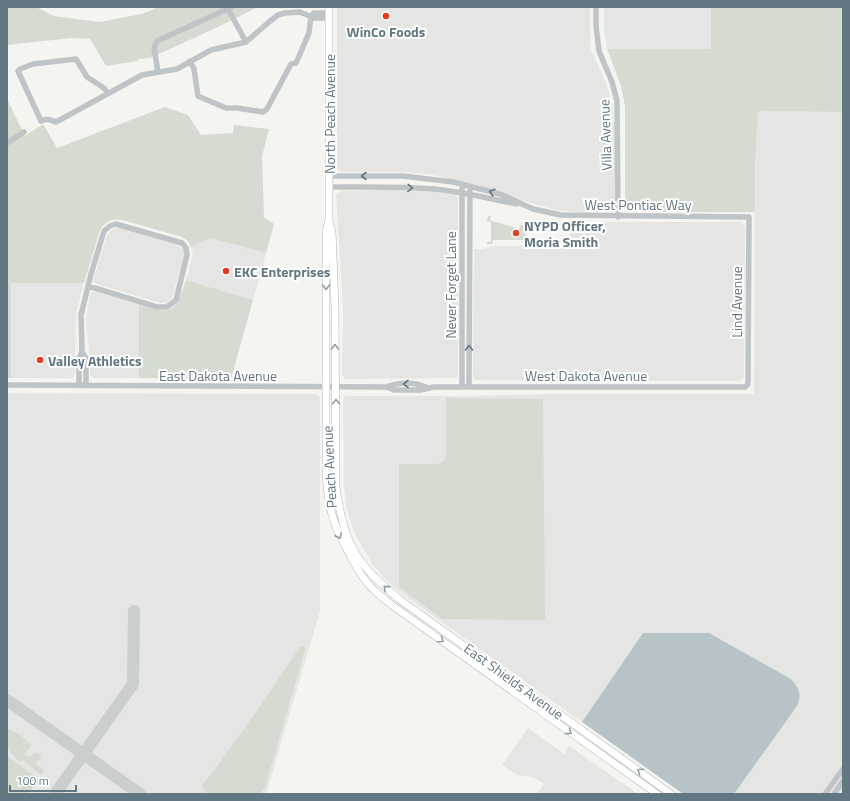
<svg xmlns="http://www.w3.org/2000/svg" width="850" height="801" viewBox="0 0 850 801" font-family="'Titillium Web',sans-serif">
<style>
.built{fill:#e5e5e3}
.green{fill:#d6dbd1}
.water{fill:#b6c4c7}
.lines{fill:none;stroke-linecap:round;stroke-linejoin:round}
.taxiway{stroke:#cacece;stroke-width:12}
.major-casing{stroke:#b2b7ba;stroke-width:8}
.minor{stroke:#bfc4c6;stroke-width:5.5}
.major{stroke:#fff;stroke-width:7}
.oneway{stroke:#627781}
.oneway2{stroke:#91a0a7}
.poi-dot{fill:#e53b1f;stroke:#fff;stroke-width:1.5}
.labels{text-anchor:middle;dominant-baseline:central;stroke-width:4;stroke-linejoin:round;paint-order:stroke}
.poi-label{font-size:14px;font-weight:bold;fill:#627781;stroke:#fff;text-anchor:start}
.street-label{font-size:14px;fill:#627781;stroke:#fff}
</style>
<rect width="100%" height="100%" fill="#f4f4f0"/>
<path class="built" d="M337,7h253v29l1,14 15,33 7,24v14h2v86l-2,4 -3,1h-32l-22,-2 -18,-5 -64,-21 -46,-10 -32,-2h-54l-4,-2 -1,-2z
M604,7h107v42h-104l-3,-21z
M758,111l85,1v682h-109l63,-88 2,-10 -2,-10 -5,-6 -149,-47 -61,89 -180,-128 -15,-13 -14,-16 -17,-29 -9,-25 -3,-23 -1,-89 3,-3h120l81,-2h207l1,-225z
M394,190l41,2 20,3 3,2v178l-1,3 -112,1 -3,-4 1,-69 -7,-111 5,-4z
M571,222h169l3,2 2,3 -1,149 -2,4 -3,1 -264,-1 -2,-4 1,-127h10l10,-3h75z
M116,228h5l54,16 7,4 2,5v4l-12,40 -3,4 -4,2h-5l-64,-19 -3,-3 14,-46 5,-5z
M210,238l56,15 -13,47 -67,-20 7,-27 -2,-6z
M11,283h73l-8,31 -1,60 -3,4h-61z
M92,292h4l43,13v73h-45l-4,-3 -1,-25 -3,-30 4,-25z
M7,393l310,1 3,3v214l-54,183h-259z
M528,728l36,26 5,-8 69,48h-101l7,-10 -10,-7 -17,-2 -15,-10z"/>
<path class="green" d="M7,7l31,1 16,8 45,6 43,-8 17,-7h99l-40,20 -68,31 -12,1v2l-32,5 -16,-27 -18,-1 -65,7z
M711,7h132v105l-85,-1 -3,58v43h-127l-3,-5v-101l-4,-20 -14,-37h104z
M7,99l18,37 18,-12 14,24 108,-41 23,8 13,20 32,-2 1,-8 35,4 -7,27 2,61 10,7 -8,29 -56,-15 -19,9 -3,-6 -6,-4 -60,-17c-10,-2 -16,1 -22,10l-16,53h-73v95h-4z
M488,216h3l-1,4 29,9 1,-4 5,1 1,17 -3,1v-4h-30l-1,4h-5v-2h4v-20l-4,-1z
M186,280l67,20 -22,79 -92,-1v-73c34,10 36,8 47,-25z
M446,398l97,1 2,221 -103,-1 -43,-32v-123h38l7,-3 2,-6z
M303,646l2,1v3l-40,137 -5,7h-52l-4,-3 -2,-5c35,-45 66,-91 98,-139z
M7,729l7,3h2l15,12 -1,4 -6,6 3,3 4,-1 3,-3h3l4,3v2l-5,5 7,7v3l-2,2 -18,-15 -3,2c-14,-14 -13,-13 -13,-33z
M7,756l29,21 2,2 -10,15h-21z"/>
<path class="water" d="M643,633h66l80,45c10,7 13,17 8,28l-63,88h-51l-101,-72z"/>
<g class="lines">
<path class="taxiway" d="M7,700l133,94
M55,794l78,-110 1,-73"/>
<g class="major-casing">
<path id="major" d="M329,7v213l-3,11v237c1,36 6,55 24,87 6,12 14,26 24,35 6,6 13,11 19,16l264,188
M329,222l3,10 3,75 1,179c3,26 10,57 27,78 10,13 23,24 36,35l272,195"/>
</g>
<path class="minor" d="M596,7v19l3,25 13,31 5,19 1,116
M228,9l18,33
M311,16l3,-3h15
M190,61l4,8 4,27 2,1 26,11h11l26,4 4,-3 24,-45 5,-1 13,-30 2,-17
M158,72l-4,-24 3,-7 75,-34
M108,93l-4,-5 -17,-11 -11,-18 -43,5 -13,5 -2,2 23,50c6,-3 10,-1 15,1l86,-47 35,-6 34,-19 35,-8 23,-20 9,-7 7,-2 15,-1 14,6h15
M7,143l17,-11
M329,187c35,0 70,-1 105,2 28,3 54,9 82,15
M7,385l379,2 8,3h26l14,-3h311l3,-3 1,-167 -188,-2 -28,-6 -33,-15 -47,-12 -50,-6h-75
M79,385v-27l3,-6
M86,385v-27l-4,-6 -1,-37 10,-41 13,-43 6,-5 6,-2 66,19 4,5 1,7 -11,45 -9,7h-10l-69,-21
M386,387c13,-5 28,-5 40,0
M462,387v-203
M469,387l1,-196
M825,794l18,-25
M834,794l9,-13"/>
<use href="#major" class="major"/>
</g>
<defs><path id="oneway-chevron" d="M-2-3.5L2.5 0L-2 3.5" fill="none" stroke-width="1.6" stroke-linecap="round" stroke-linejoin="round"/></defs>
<g class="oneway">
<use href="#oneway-chevron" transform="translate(364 176) rotate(-180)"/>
<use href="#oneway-chevron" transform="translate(410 188) rotate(3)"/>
<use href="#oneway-chevron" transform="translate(492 192) rotate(-163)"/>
<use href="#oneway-chevron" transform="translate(469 348) rotate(-90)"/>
<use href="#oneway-chevron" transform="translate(406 384) rotate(179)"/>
</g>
<g class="oneway2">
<use href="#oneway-chevron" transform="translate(326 287) rotate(90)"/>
<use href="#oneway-chevron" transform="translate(335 347) rotate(-90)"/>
<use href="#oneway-chevron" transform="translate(336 402) rotate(-90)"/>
<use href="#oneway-chevron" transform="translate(339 536) rotate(65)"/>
<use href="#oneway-chevron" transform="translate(386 588) rotate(-139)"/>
<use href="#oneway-chevron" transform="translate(441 640) rotate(35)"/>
<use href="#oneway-chevron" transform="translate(569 732) rotate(36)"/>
<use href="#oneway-chevron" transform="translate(640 771) rotate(-145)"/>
</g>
<g class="poi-dot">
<circle cx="386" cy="16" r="4"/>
<circle cx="516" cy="233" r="4"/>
<circle cx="226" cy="271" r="4"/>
<circle cx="40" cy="360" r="4"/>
</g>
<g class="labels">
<g class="poi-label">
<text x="386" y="31" text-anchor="middle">WinCo Foods</text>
<text x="524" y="225">NYPD Officer,<tspan x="524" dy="16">Moria Smith</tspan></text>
<text x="234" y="271">EKC Enterprises</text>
<text x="48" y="360">Valley Athletics</text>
</g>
<g class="street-label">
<text transform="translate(329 114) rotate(-90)">North Peach Avenue</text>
<text transform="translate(605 135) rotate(-92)">Villa Avenue</text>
<text x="638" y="204">West Pontiac Way</text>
<text transform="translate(450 285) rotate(-90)">Never Forget Lane</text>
<text transform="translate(736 302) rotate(-90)">Lind Avenue</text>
<text x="218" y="375">East Dakota Avenue</text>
<text x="586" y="375">West Dakota Avenue</text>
<text transform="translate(329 467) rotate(-93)">Peach Avenue</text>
<text transform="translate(514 681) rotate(36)">East Shields Avenue</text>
</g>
</g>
<rect width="850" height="801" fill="none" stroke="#627781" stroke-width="16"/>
<path d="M10 785v6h66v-6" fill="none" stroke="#627781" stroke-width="2"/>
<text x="16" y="785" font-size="12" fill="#627781" stroke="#ffffff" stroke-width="3" paint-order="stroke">100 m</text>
</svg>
